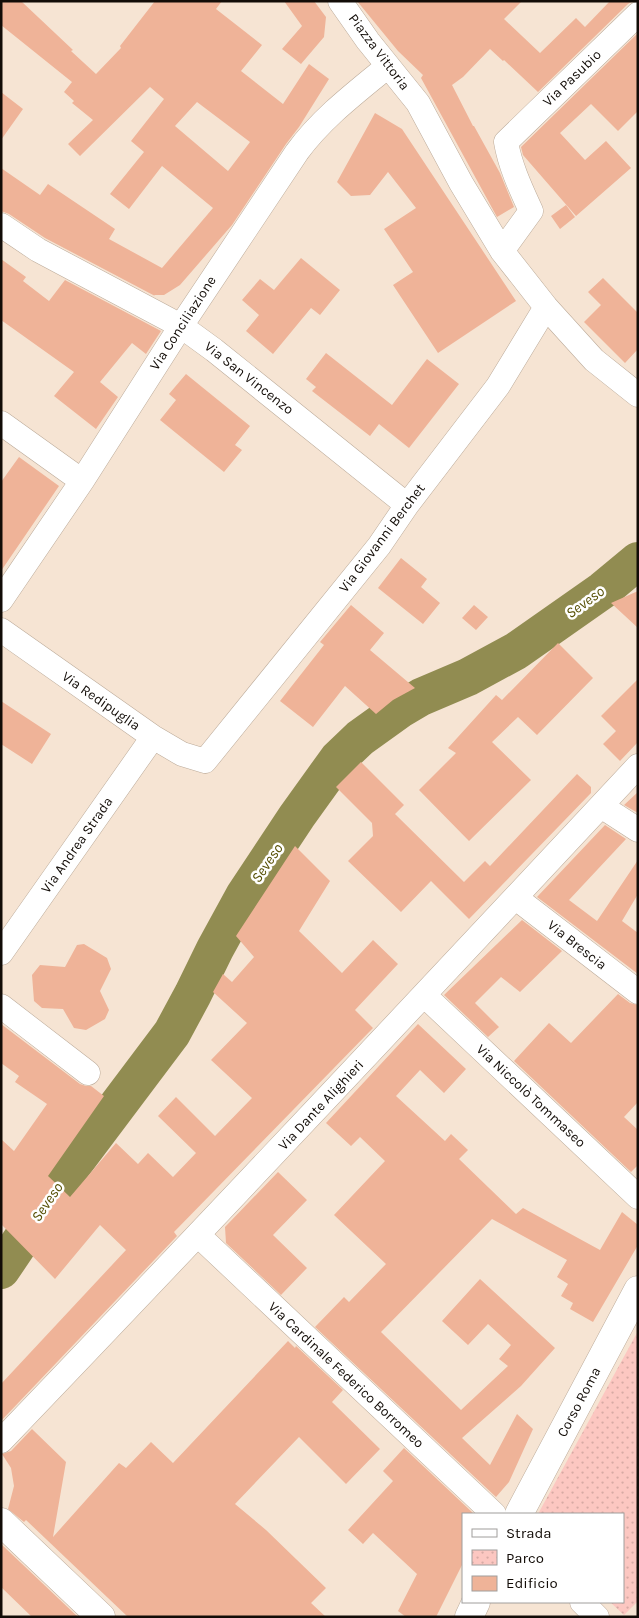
<svg xmlns="http://www.w3.org/2000/svg" width="639" height="1618" viewBox="0 0 639 1618" font-family="Karla,sans-serif">
<style>
.park{fill:url(#park-dots)}
.lines{fill:none;stroke-linecap:round;stroke-linejoin:round}
.river{stroke:#918c51;stroke-width:38}
.building{fill:#efb398;fill-rule:evenodd}
.minor-casing{stroke:#bcab9a;stroke-width:25}
.tertiary-casing{stroke:#bcab9a;stroke-width:29}
.minor{stroke:#fff;stroke-width:24}
.tertiary{stroke:#fff;stroke-width:28}
.labels{text-anchor:middle;dominant-baseline:central;stroke-width:5;stroke-linejoin:round;paint-order:stroke}
.street-label{font-size:14px;fill:#120c07;stroke:#fff}
.water-label{font-size:15px;font-style:italic;fill:#575004;stroke:#fff}
</style>
<defs>
<pattern id="park-dots" width="8" height="8" patternUnits="userSpaceOnUse" patternTransform="scale(1.25)"><rect width="8" height="8" fill="#fcc7c1"/><path d="M2 2h.1M6 6h.1" fill="none" stroke="#d7aaa4" stroke-width="1.8" stroke-linecap="round"/></pattern>
</defs>
<rect width="100%" height="100%" fill="#f6e4d3"/>
<path class="park" d="M638,1331v270l-14,14 -14,-13h13v-88h-85z"/>
<g class="lines">
<path class="river" d="M1,1270l62,-92 109,-145 21,-39 22,-45 29,-53 53,-80 41,-57 22,-21 39,-28 22,-13 47,-20 48,-26 87,-61 35,-29"/>
</g>
<path class="building" d="M1,1h20l52,49 -2,1 25,23 25,-26 -1,-2 35,-45h67l-6,8 46,36 -21,26 42,33 26,-40 20,15 -30,48 -13,17 -54,81 -52,60 -16,10h-10l1,1 -110,-58 -36,-24 -8,-3v-43l39,27 8,-11 67,45 -6,10 53,29 51,-60 -51,-42 -33,43 -19,-15 34,-42 -13,-11 33,-42 -14,-12 -70,69 -12,-12 25,-24 -21,-17 2,-2 -10,-9 8,-10 -71,-57zM197,102l53,40 -22,29 -53,-45z
M284,1h30l12,16 -2,20 -23,27 -19,-15 20,-23z
M357,1h165l-18,18 36,34 36,-35 9,9 25,-26h23l-5,3 -90,88 -34,-32 -1,1 -13,-12 -27,28 -11,8 21,41h1l26,47 14,34 -17,10 -76,-139 2,-3 -25,-24z
M638,33v78l-20,20 -27,-27 -31,29 25,27 21,-19 25,27 -55,48 -53,-61 -2,-8z
M1,92l22,17 -22,31z
M375,113l27,16 114,172 -78,52 -45,-68 20,-13 -29,-43 32,-21 -28,-36 -18,23 -19,1 -14,-14z
M566,205l9,12 -15,12 -9,-13z
M301,258l39,32 -20,25 -9,-7 -38,46 -27,-23 13,-16 -17,-15 18,-21 14,11z
M1,259l25,18 -3,4 26,20 16,-21 96,51 -15,23 -14,-11 -32,39 18,15 -22,32 -42,-33 20,-24 -73,-52z
M603,278l35,35v36l-13,14 -41,-41 17,-17 -13,-13z
M326,353l66,52 35,-46 32,25 -50,64 -30,-24 -9,12 -58,-45 4,-4 -10,-8z
M186,374l64,52 -15,19 7,5 -18,22 -64,-52 16,-20 -7,-6z
M19,457l40,29 -58,85v-89z
M401,558l26,21 -6,8 19,16 -17,21 -45,-36z
M638,591v37l-27,-25z
M351,605l33,28 -14,17 45,38 -22,12 -17,14 -31,-28 -32,41 -33,-26 44,-56 -4,-3z
M474,605l14,12 -12,13 -14,-12z
M558,643l35,35 -56,57 -19,-18 -26,25 39,38 -62,61 -50,-51 37,-37 -8,-5 48,-53 6,5z
M638,679v63l-18,19 -17,-17 13,-13 -15,-15z
M1,701l50,33 -19,30 -31,-20z
M361,762l43,43 -9,9 69,68 21,-21 5,5 87,-92 14,13v6l-122,126 -38,-38 -30,31 -53,-51 25,-25 -1,-13 -36,-36z
M638,792v21l-14,-8z
M605,825l21,14 -57,61 28,21 41,-61v34l-16,27 16,12v41l-101,-77z
M295,846l35,35 -31,50 43,42 31,-33 25,24 -43,46 18,18 -199,204 3,4 -176,185v-37l125,-134 -26,-25 -45,54 -54,-55v-85l13,12 33,-47 -32,-22 4,-6 -18,-13v-39l79,60 6,2h5l13,10 -56,80 22,21 46,-54 22,21 10,-11 25,24 23,-24 -38,-37 18,-19 39,39 37,-38 -41,-38 36,-37 -34,-31 10,-18 9,8 22,-25 -18,-21z
M522,920l40,31 -42,41 -19,-15 -26,26 24,24 -11,10 -44,-42z
M84,944l23,14 4,11 -11,22 9,19 -4,9 -19,11 -12,-2 -11,-19 -21,-1 -8,-7 -2,-26 8,-10 25,2 12,-22z
M618,994l12,9 8,2v97l-14,15 14,13v35l-7,7 -117,-111 35,-38 22,20z
M418,1024l48,45 -22,24 -24,-23 -24,26 49,45 6,-7 17,16 -9,9 57,55 7,-6 77,42 22,-38 16,13v20l-45,77 -23,-13 3,-6 -12,-7 7,-12 -11,-7 10,-17 -75,-41 -111,113 80,78 47,-44 -9,-7 12,-14 -23,-21 -20,21 -26,-24 38,-42 75,69 -34,38 -59,52 28,27 27,-51 16,15 -24,53 -13,15 -181,-170 29,-30 5,5 37,-38 -52,-49 51,-54 -25,-24 -9,9 -25,-23z
M278,1172l29,28 -34,35 34,33 -26,27 -55,-52 -1,-16z
M288,1341l7,7 1,-2 47,44 -11,12 48,47 -34,35 -47,-47 -64,67 31,26 60,58 -15,15 15,14h-198l-102,-97 -2,2 -16,-13 6,-23 -3,-18 -9,-14 9,-3 21,-22 34,33 -13,75 66,-74 7,5 25,-26 22,21z
M404,1448l70,66h-11v49l-27,54h-30l-8,-6 19,-37 -44,-41 -10,11 -15,-14 45,-49 -10,-10z
M1,1544l77,73h-46l-31,-30z"/>
<g class="lines">
<g class="minor-casing">
<path id="minor" d="M340,1l28,40 50,62 43,80 41,68 44,56 48,53 44,35
M1,225l37,25 143,76 33,24 193,155
M502,251l29,-40c-10,-22 -21,-45 -25,-69l132,-128
M1,423l81,58
M1,600l81,-119 99,-155 116,-174c25,-34 58,-59 91,-86
M1,630l152,107 29,17 23,7 174,-215 28,-41 91,-119 48,-79
M601,806l37,24
M516,898l122,94
M1,953l152,-216
M424,995l214,202
M1,1006l87,67
M198,1235l296,279
M1,1441c214,-223 426,-449 637,-675
M582,1602l15,15"/>
</g>
<g class="tertiary-casing">
<path id="tertiary" d="M519,1514l119,-224
M1,1522l100,95
M469,1617l7,-15"/>
</g>
<use href="#minor" class="minor"/>
<use href="#tertiary" class="tertiary"/>
</g>
<g class="labels">
<g class="street-label">
<text transform="translate(379 52) rotate(53)">Piazza Vittoria</text>
<text transform="translate(572 78) rotate(-44)">Via Pasubio</text>
<text transform="translate(183 323) rotate(-57)">Via Conciliazione</text>
<text transform="translate(249 378) rotate(38)">Via San Vincenzo</text>
<text transform="translate(382 538) rotate(-53)">Via Giovanni Berchet</text>
<text transform="translate(101 701) rotate(35)">Via Redipuglia</text>
<text transform="translate(77 845) rotate(-55)">Via Andrea Strada</text>
<text transform="translate(577 945) rotate(38)">Via Brescia</text>
<text transform="translate(531 1096) rotate(43)">Via Niccolò Tommaseo</text>
<text transform="translate(321 1105) rotate(-47)">Via Dante Alighieri</text>
<text transform="translate(346 1375) rotate(43)">Via Cardinale Federico Borromeo</text>
<text transform="translate(579 1402) rotate(-62)">Corso Roma</text>
</g>
<g class="water-label">
<text transform="translate(585 602) rotate(-36)">Seveso</text>
<text transform="translate(267 863) rotate(-56)">Seveso</text>
<text transform="translate(47 1202) rotate(-56)">Seveso</text>
</g>
</g>
<rect width="639" height="1618" fill="none" stroke="#120c07" stroke-width="5"/>
<rect x="462" y="1513" width="162" height="90" fill="#ffffff" stroke="#a09e9c"/>
<rect x="472" y="1529" width="25" height="8" fill="#ffffff" stroke="#a09e9c"/>
<text x="506" y="1538" font-size="15" fill="#120c07">Strada</text>
<rect x="472" y="1550" width="25" height="15" fill="url(#park-dots)" stroke="#a09e9c"/>
<text x="506" y="1563" font-size="15" fill="#120c07">Parco</text>
<rect x="472" y="1576" width="25" height="15" fill="#efb398" stroke="#a09e9c"/>
<text x="506" y="1588" font-size="15" fill="#120c07">Edificio</text>
</svg>
